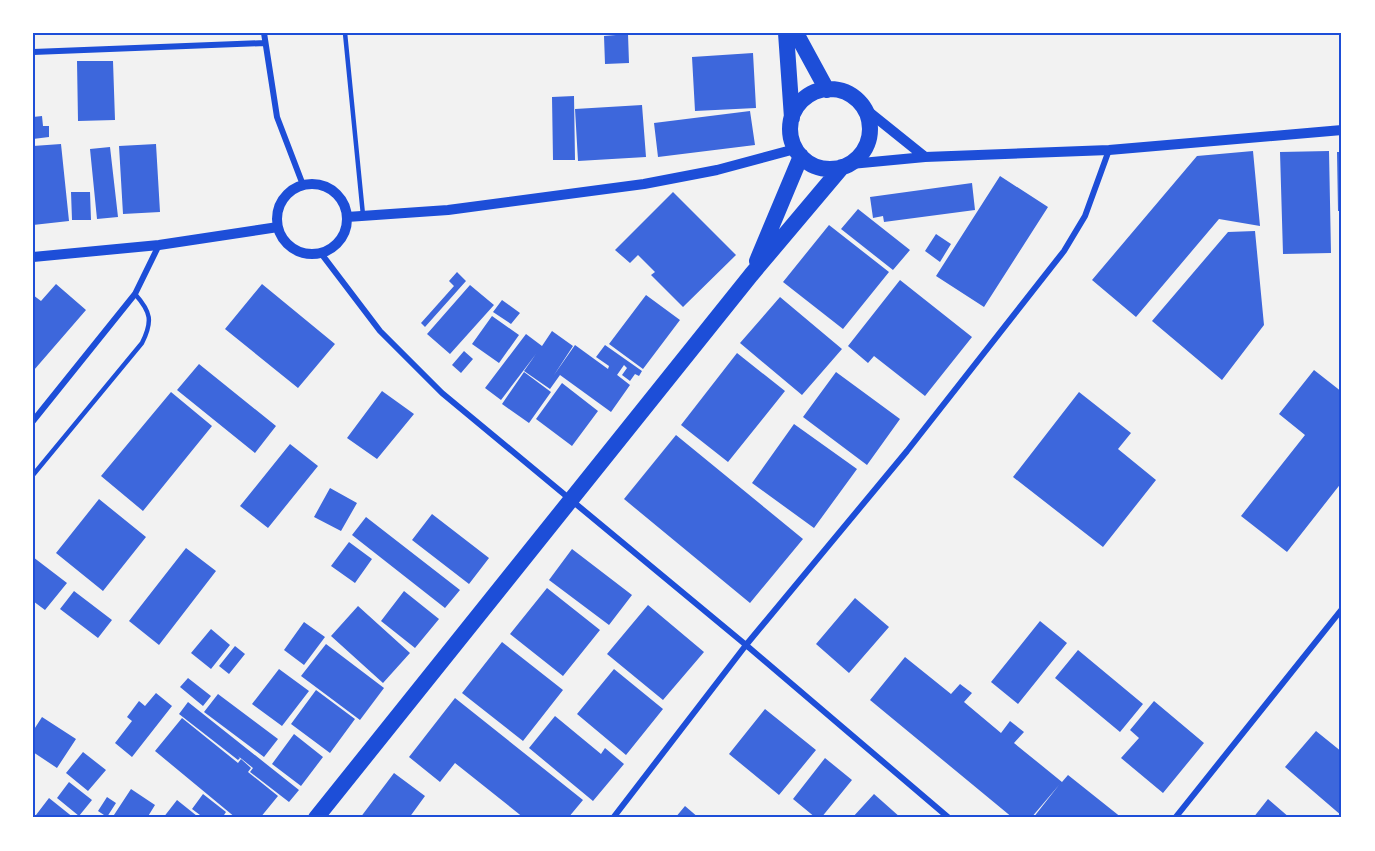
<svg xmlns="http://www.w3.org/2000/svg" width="1375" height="851" viewBox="0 0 1375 851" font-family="Rubik,sans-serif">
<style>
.building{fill:#3d67dc}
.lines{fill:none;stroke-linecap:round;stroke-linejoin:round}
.service{stroke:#1d4ed8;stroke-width:4.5}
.minor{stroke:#1d4ed8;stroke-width:6}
.tertiary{stroke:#1d4ed8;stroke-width:10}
.trunk{stroke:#1d4ed8;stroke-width:16}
.neatline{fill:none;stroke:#1d4ed8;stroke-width:2}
</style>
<rect width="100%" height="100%" fill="#f2f2f2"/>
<path class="building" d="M628,34l1,29 -24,1 -1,-28z
M753,53l3,55 -61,3 -3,-54z
M77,61h36l2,59 -37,1z
M574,96l1,64h-22l-1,-63z
M642,105l4,52 -68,4 -3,-52z
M750,111l5,34 -97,12 -4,-34z
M42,116l1,10h6v11l-16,2v-22z
M61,144l8,77 -36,4v-79z
M156,144l4,68 -37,2 -4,-68z
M110,147l8,70 -21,2 -7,-70z
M1253,151l7,75 -41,-7 -83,98 -44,-37 105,-124z
M1329,151l2,102 -48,1 -3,-102z
M1337,152h5v59h-4z
M1000,176l48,31 -64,100 -48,-31z
M972,183l3,27 -91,12 -1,-6 -10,2 -3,-21z
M71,192h19l1,28h-19z
M673,192l63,63 -53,52 -32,-32 4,-3 -17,-17 -8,8 -15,-13z
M858,209l52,41 -17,20 -52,-41z
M829,225l60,47 -46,57 -60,-47z
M1255,231l9,94 -42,55 -70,-59 76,-89z
M936,234l15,10 -11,18 -15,-11z
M457,272l9,9 -41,46 -4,-4 33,-37 -5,-5z
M900,280l72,57 -47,59 -51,-40 -6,7 -20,-17z
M56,284l30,26 -52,60 -1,-75 8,6z
M262,284l73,60 -37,44 -73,-59z
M470,285l24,20 -44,49 -23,-20z
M646,295l34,25 -37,49 -34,-25z
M780,297l62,52 -40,46 -62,-52z
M502,300l18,13 -9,11 -18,-12z
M492,316l27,19 -20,28 -27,-19z
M552,331l21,15 -19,29 21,-30 33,24 1,-3 -13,-9 9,-12 37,26 -3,5 -4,-2 -5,7 -8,-6 5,-7 -3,-3 -7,10 -5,-4 18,14 -19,27 -51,-37 -10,14 -26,-18 12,-17 -35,46 -16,-12 41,-54 16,12z
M464,351l9,8 -12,14 -9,-8z
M737,353l48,38 -57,71 -47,-37z
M199,364l77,62 -21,27 -78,-63z
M1314,370l28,22v90l-55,70 -46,-36 64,-81 -26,-21z
M524,372l27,20 -22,31 -27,-19z
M836,372l64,47 -33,46 -64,-48z
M562,383l36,28 -26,35 -36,-27z
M382,391l32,23 -37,45 -30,-21z
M171,392l41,34 -69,85 -42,-35z
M1079,392l52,41 -13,16 38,31 -53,67 -90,-70z
M794,424l63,45 -43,59 -62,-45z
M676,435l127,104 -53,64 -126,-104z
M290,444l28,22 -50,62 -28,-22z
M330,488l27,15 -16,28 -27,-14z
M99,499l47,38 -43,54 -47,-38z
M432,514l57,44 -20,26 -57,-44z
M366,517l94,73 -15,18 -93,-73z
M349,542l23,17 -17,24 -24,-17z
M186,548l30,23 -57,74 -30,-24z
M572,549l60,46 -23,30 -60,-45z
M33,557l34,26 -22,27 -12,-9z
M547,588l53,42 -37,46 -53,-42z
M74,591l38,29 -14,18 -38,-29z
M404,591l35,28 -24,29 -34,-27z
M855,598l34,29 -40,46 -33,-29z
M648,605l56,47 -41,48 -56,-46z
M358,606l52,47 -27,30 -52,-47z
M1040,621l27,22 -49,61 -27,-22z
M304,622l21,15 -21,28 -20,-15z
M211,629l19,16 -19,24 -20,-16z
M502,642l61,48 -40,51 -61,-48z
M326,644l58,44 -24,32 -59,-44z
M235,646l10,8 -16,20 -10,-8z
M1078,650l65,54 -23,28 -65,-54z
M905,657l46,37 9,-10 12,9 -8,9 37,31 9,-12 14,11 -10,11 48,39 6,-7 54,43h-89l26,-33 -28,33h-18l-143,-118z
M279,669l30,22 -27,35 -30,-22z
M614,669l49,40 -37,46 -49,-41z
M188,678l23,18 -8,10 -23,-19z
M316,690l39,29 -25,34 -39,-29z
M156,693l16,13 -40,51 -17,-14 17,-22 -5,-4 12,-16 6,5z
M218,694l60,45 -14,18 -60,-45z
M455,698l128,102 -15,18h-44l-69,-55 -15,19 -31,-25z
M1154,701l50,42 -41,50 -42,-35 18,-20 -9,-8z
M188,702l111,88 -10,12 -39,-30 3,-4 -15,-12 2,2 -2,2 -59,-46z
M765,709l51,41 -37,45 -50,-41z
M555,716l46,38 4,-6 19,16 -31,37 -64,-53z
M42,717l34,22 -19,29 -24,-16v-21z
M182,718l56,45 3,-4 10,9 -3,4 30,24 -18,22h-24l-81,-67z
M1316,731l26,21v64l-57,-49z
M294,734l29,23 -22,29 -29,-22z
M83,752l23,18 -18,21 -22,-18z
M825,758l27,22 -31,38h-5l-23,-19z
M394,773l31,23 -16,22h-49z
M69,782l23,18 -13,16 -22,-18z
M131,789l24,16 -8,13h-35z
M203,794l23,18 -4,6h-18l-12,-9z
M874,794l27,24h-49z
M107,797l9,6 -9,14 -9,-6z
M49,798l25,20h-34l-4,-3z
M1268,799l22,19h-37z
M177,800l20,16 -1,2h-33z
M685,806l14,12h-24z"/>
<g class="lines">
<path class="service" d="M345,33l18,182
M33,475l109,-132c11,-22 9,-31 -7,-49"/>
<path class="minor" d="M264,33l13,84 26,68
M33,52l232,-9
M320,252l60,79 62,62 304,252 203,173
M33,421l102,-127 24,-49
M613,818l133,-173 161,-194 157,-200 21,-35 24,-66
M1175,818l167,-209"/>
<path class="tertiary" d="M864,108l61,49
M851,164l74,-7 184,-7 233,-20
M277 219a35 35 0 1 1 70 0a35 35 0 1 1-70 0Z
M347,217l101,-7 196,-26 73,-14 78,-21
M33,257l126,-12 119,-18"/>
<path class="trunk" d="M786,33l6,85
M796,33l31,57
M790 129a40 40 0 1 1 80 0a40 40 0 1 1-80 0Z
M757,261l44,-105
M316,818l435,-543 91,-108"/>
</g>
<rect width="1375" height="851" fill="none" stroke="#ffffff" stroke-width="69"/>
<rect x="34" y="34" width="1306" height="782" class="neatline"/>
</svg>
